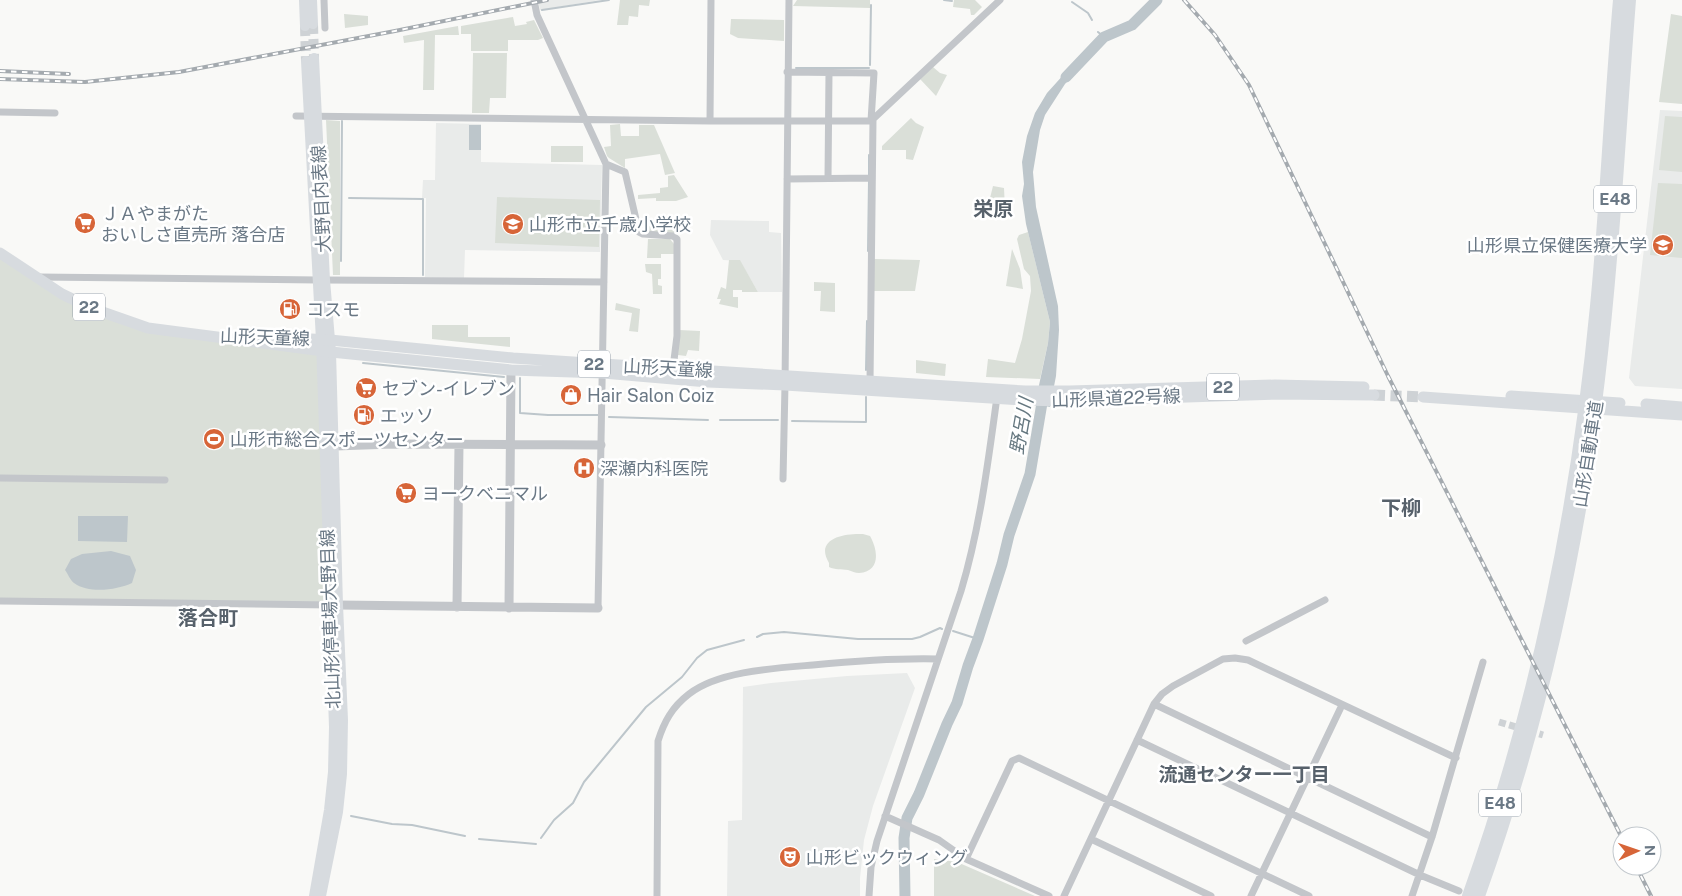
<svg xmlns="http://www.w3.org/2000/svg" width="1682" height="896" viewBox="0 0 1682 896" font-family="'Public Sans','Noto Sans JP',sans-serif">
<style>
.built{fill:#e9ebea}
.green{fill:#dadfd8}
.water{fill:#bdc6cb}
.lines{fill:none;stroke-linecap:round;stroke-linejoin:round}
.stream{stroke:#bdc6cb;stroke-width:2}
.river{stroke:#bdc6cb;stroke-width:11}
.minor-tunnel{stroke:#ced2d5;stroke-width:7;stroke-dasharray:7 3.5;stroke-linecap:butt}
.secondary-tunnel{stroke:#ced2d5;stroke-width:10;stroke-dasharray:10 5;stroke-linecap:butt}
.primary-tunnel{stroke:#ced2d5;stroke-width:11;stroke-dasharray:11 5.5;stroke-linecap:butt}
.minor{stroke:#c3c6ca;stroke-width:7}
.tertiary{stroke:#c3c6ca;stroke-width:9}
.secondary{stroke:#d7dbdf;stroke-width:10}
.primary{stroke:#d7dbdf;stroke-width:11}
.motorway{stroke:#d7dbdf;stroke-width:12}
.rail-casing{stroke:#a4aaaf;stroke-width:4}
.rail{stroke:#fff;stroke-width:2;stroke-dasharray:5.5;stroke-linecap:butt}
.labels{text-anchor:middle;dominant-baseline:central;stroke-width:5;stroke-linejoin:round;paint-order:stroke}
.shield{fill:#fff;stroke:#97a0aa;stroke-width:1}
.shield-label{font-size:16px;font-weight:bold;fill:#6a7885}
.street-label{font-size:18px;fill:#6a7885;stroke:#fff}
.poi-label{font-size:18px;fill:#6a7885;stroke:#fff;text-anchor:start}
.water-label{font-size:19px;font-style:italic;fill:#667880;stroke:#fff}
.neighbourhood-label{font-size:19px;font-weight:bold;fill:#57616b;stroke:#fff}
.quarter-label{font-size:20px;font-weight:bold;fill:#57616b;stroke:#fff}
</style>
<rect width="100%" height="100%" fill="#f9f9f7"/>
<path class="built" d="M538,0h62l-60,10z
M1660,110l22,1v278l-47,-3 -6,-8z
M436,123l45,1v38l121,3 -2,87 -135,-2 -1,28 -39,-1 1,-79h-4l1,-18h12z
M711,220l58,1v11l12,1 1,59h-24l-18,-31 -17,-1 -13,-25z
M907,673l8,15 -42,118 -9,34 -4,38v18h-133l1,-75 14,-1 1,-133 28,-4 76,-7z"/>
<path class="green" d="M620,0h30l-1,6 -10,-1 -1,12 -9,-1 -1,9h-11z
M797,0h73v8l-77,-2z
M954,0h21l7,7 -8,8h-3l-1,-6 -17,-2z
M344,14l24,2v9l-23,3z
M1671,14l11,2v88l-23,-2z
M513,17l2,9 12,-2 -1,-2 8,-2 9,18 -5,2h-30v11h-37v-17h-10v-8z
M731,19l53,1v21l-46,-3 -8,-4z
M458,26l1,9h-24l-1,55h-11l1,-50 -20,3 -1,-7z
M473,53h34l-1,45h-16l-1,15h-17z
M933,67l7,6 7,2 -11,21 -16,-17z
M1665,116l17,1v55l-23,-2z
M911,118l5,5 8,4 -11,33 -7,-1v-9h-24v-4z
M326,120l14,1v154h-7z
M620,124l1,12h18v-11h15l21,48 -10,2 -5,-21 -35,5v9l-16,-10 -2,-2 -3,-9 7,-1 -1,-21z
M551,146h32v16h-32z
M674,175l14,22 -12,4h-20v-3l-18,1v-4l22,-2v-5l8,-1v-11z
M1658,183l24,1v74l-32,-3z
M993,186l11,2 1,21 -15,-2v-9z
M497,197l103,3 -1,47 -104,-4z
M663,223l19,1v10l-35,-2 -2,-3v-3l18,1z
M1028,232l22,90 -2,21 -8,36 -54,-2 2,-18 27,4 7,-24 9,-48 -1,-15 -6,-7 -7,-30 2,-4z
M648,239h22l4,5v10h-13v4h-14z
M1012,249l8,20 3,20 -17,-3z
M0,253l62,41 59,26 200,31 8,254 -329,-4z
M874,259l46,1 -5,31h-42z
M729,260h11l18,32h-16v-2h-9v7h5v11l-19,-4 2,-5h-4l4,-12 5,2z
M645,264h16v15h-3v6l4,1v8h-9l-1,-20 -6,-2z
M814,282l21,1v29l-15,-1 1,-20h-7z
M616,303l24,6 -2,23 -9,-1 3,-18 -17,-3z
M432,325h36v12h42v10l-78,-8z
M679,330l21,1 -1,20 -11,-1 -2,6 -8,-1z
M916,360l30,4 -1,12 -29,-3z
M863,534l7,2c8,14 11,35 -11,37 -4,0 -7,-2 -11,-3 -7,-1 -13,0 -19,-3v-4c-15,-25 16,-30 34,-29z
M934,859l23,3 78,34h-101z"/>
<path class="water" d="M1075,62l4,7 -14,15 -20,31 -5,15 -7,42 3,35 22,99 1,24 -3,46 -6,31 -15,-3 13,-61 2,-21 -24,-98 -4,-28 2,-12 -2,-22 5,-26 8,-23 12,-20z
M469,125h12v25h-12z
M78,516h50l-1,26 -49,-1z
M111,551l19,5 6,14 -4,13c-15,7 -43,11 -58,0 -4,-3 -6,-9 -9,-13l6,-11 11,-5z"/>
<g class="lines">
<path class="stream" d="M944,0l8,1
M1072,2l16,11 4,7
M542,10l67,-10
M1098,32l6,5
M870,65l1,-60
M796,68h73
M869,175v-20
M349,198l74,1v76
M868,251l1,-70
M341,261l1,-140
M363,363l141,14
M866,370l1,-49
M520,378v35l28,2h50
M609,417l99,3
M720,420h58
M792,421l74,1v-25
M953,631l25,8
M757,637l6,-3 21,-2 74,7h54l8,-2 20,-9 2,1
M351,816l41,8 20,1 53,11
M541,838l13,-18 19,-17 11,-21 62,-75 36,-30 15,-19 10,-8 37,-10
M479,839l57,5"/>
<path class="river" d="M1066,77l38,-40 28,-12 25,-25
M905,896l-1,-58 3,-20 12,-24 28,-70 10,-21 11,-37 10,-27 24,-75 7,-29 21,-61 14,-83"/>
<path class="minor-tunnel" d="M1499,722l44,13"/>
<path class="secondary-tunnel" d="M313,24l1,34
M305,26l1,35"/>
<path class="primary-tunnel" d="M1374,395l49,2"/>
<path class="minor" d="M324,0l1,28
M534,0l3,15 69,149 -8,444
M787,72l87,1 -3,48
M0,112l55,1
M296,116l414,5h161l129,-121
M710,121l1,-121
M606,164l19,8 14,60 4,2 30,2 4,3v97l-4,32
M828,178l1,-105
M787,179l85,-1
M38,277l280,3
M325,280l279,2
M870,382l3,-262
M0,478l165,2
M783,479l2,-94 4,-385
M0,601l332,4
M1246,641l79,-41
M1154,704l278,133
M1137,740l283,135 39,16
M885,816l54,24 27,19 83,37
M1091,839l120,57
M966,859l46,-98 7,-3 290,138
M657,896l1,-155c6,-19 14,-34 31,-47 29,-23 87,-26 124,-29 42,-4 83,-7 125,-6
M869,896l2,-29 6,-26 84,-250c19,-63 27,-129 36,-194
M1064,896l90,-192 8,-10 11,-8 50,-27 12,-1 13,2 208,98
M1251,896l91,-191
M1412,896l20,-59 51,-175"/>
<path class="tertiary" d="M335,446l58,-2 208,1
M338,605l260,3
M457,607l2,-163
M509,608l2,-238"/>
<path class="secondary" d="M304,0l1,26
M312,0l1,24
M314,58l11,222 6,72 7,253 5,115 -1,54 -4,38 -17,84
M306,61l15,279 13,387 -1,45 -4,38 -15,86"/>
<path class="primary" d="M0,253l62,41 29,14 57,20 183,24 180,18 92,3 105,9 77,3 238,15 41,1 212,-7 98,1
M254,336l76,4 183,18 90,6 422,27h45l205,-6 89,2
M1511,396l109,7
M1423,397l259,18
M1646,404l36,3"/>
<path class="motorway" d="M1468,896c68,-190 109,-389 128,-590 10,-102 14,-204 23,-306
M1479,896c60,-167 99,-341 120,-517 15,-126 21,-253 31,-379"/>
<g class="rail-casing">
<path id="rail" d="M1184,0l31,35 34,50 139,291 234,462
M0,71l69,3
M0,79l85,3 94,-10 216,-41 152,-31
M1636,866l15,30"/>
</g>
<use href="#rail" class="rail"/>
</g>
<defs>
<g id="supermarket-disc" transform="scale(1.125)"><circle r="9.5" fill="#d76538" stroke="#fff"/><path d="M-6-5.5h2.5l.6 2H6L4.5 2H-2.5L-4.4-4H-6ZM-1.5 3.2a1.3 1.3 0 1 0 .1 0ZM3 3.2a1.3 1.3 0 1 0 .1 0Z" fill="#fff"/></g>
<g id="school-disc" transform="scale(1.125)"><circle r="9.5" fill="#d76538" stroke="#fff"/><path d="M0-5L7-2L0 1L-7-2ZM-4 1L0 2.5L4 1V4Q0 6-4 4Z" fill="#fff"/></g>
<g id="fuel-disc" transform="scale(1.125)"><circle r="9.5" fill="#d76538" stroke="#fff"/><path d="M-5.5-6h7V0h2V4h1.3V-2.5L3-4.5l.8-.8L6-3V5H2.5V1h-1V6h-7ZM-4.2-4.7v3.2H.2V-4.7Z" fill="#fff"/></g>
<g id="shop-disc" transform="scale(1.125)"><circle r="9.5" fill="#d76538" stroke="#fff"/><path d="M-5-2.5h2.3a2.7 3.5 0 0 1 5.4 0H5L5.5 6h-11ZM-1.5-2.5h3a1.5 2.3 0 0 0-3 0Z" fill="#fff"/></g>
<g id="stadium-disc" transform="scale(1.125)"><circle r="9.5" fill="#d76538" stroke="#fff"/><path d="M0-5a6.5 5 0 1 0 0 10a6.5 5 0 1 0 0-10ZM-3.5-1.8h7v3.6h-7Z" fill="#fff"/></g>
<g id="hospital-disc" transform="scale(1.125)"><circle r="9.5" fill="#d76538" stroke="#fff"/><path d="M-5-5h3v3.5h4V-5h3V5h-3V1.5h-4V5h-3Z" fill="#fff"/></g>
<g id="theatre-disc" transform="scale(1.125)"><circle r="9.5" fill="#d76538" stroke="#fff"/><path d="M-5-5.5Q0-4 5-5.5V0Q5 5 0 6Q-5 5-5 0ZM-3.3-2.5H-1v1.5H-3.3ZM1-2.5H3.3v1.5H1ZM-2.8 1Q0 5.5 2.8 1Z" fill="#fff"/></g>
</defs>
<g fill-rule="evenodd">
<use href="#supermarket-disc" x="85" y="223"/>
<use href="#school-disc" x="513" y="224"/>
<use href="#school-disc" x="1663" y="245"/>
<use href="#fuel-disc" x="290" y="309"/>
<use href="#supermarket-disc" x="366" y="388"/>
<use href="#shop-disc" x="571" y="395"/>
<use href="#fuel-disc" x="364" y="415"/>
<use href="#stadium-disc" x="214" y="439"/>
<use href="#hospital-disc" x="584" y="468"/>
<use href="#supermarket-disc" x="406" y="493"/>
<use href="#theatre-disc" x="790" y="857"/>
</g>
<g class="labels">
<g class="shield">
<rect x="1594" y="185.5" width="42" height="27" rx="4"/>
<rect x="73" y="293.5" width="32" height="27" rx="4"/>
<rect x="578" y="350.5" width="32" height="27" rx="4"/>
<rect x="1207" y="373.5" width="32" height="27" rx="4"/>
<rect x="1479" y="789.5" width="42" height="27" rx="4"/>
</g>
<g class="shield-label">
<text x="1615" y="199">E48</text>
<text x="89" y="307">22</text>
<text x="594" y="364">22</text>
<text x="1223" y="387">22</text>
<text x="1500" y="803">E48</text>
</g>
<g class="street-label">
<text transform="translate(321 199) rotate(-93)">大野目内表線</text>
<text transform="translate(265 337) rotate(2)">山形天童線</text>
<text transform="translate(668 368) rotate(3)">山形天童線</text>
<text transform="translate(1116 398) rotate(-2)">山形県道22号線</text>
<text transform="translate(1588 454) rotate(-81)">山形自動車道</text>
<text transform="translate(330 619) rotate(-92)">北山形停車場大野目線</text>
</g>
<g class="poi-label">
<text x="101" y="213">ＪＡやまがた<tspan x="101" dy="21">おいしさ直売所 落合店</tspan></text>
<text x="529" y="224">山形市立千歳小学校</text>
<text x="1647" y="245" text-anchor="end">山形県立保健医療大学</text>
<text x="306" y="309">コスモ</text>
<text x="382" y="388">セブン-イレブン</text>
<text x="587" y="395">Hair Salon Coiz</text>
<text x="380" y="415">エッソ</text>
<text x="230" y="439">山形市総合スポーツセンター</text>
<text x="600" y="468">深瀬内科医院</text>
<text x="422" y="493">ヨークベニマル</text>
<text x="806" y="857">山形ビックウィング</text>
</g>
<g class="water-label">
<text transform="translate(1021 426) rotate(-80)">野呂川</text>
</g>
<g class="neighbourhood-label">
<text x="1244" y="774">流通センター一丁目</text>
</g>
<g class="quarter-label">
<text x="993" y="209">栄原</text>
<text x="1401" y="508">下柳</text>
<text x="208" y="618">落合町</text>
</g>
</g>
<g transform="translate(1637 851) rotate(88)"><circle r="24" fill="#ffffff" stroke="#c3c9ce"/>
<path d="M0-4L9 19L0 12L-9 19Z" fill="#d76538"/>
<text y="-8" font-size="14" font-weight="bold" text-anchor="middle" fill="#6a7885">N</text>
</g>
</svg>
